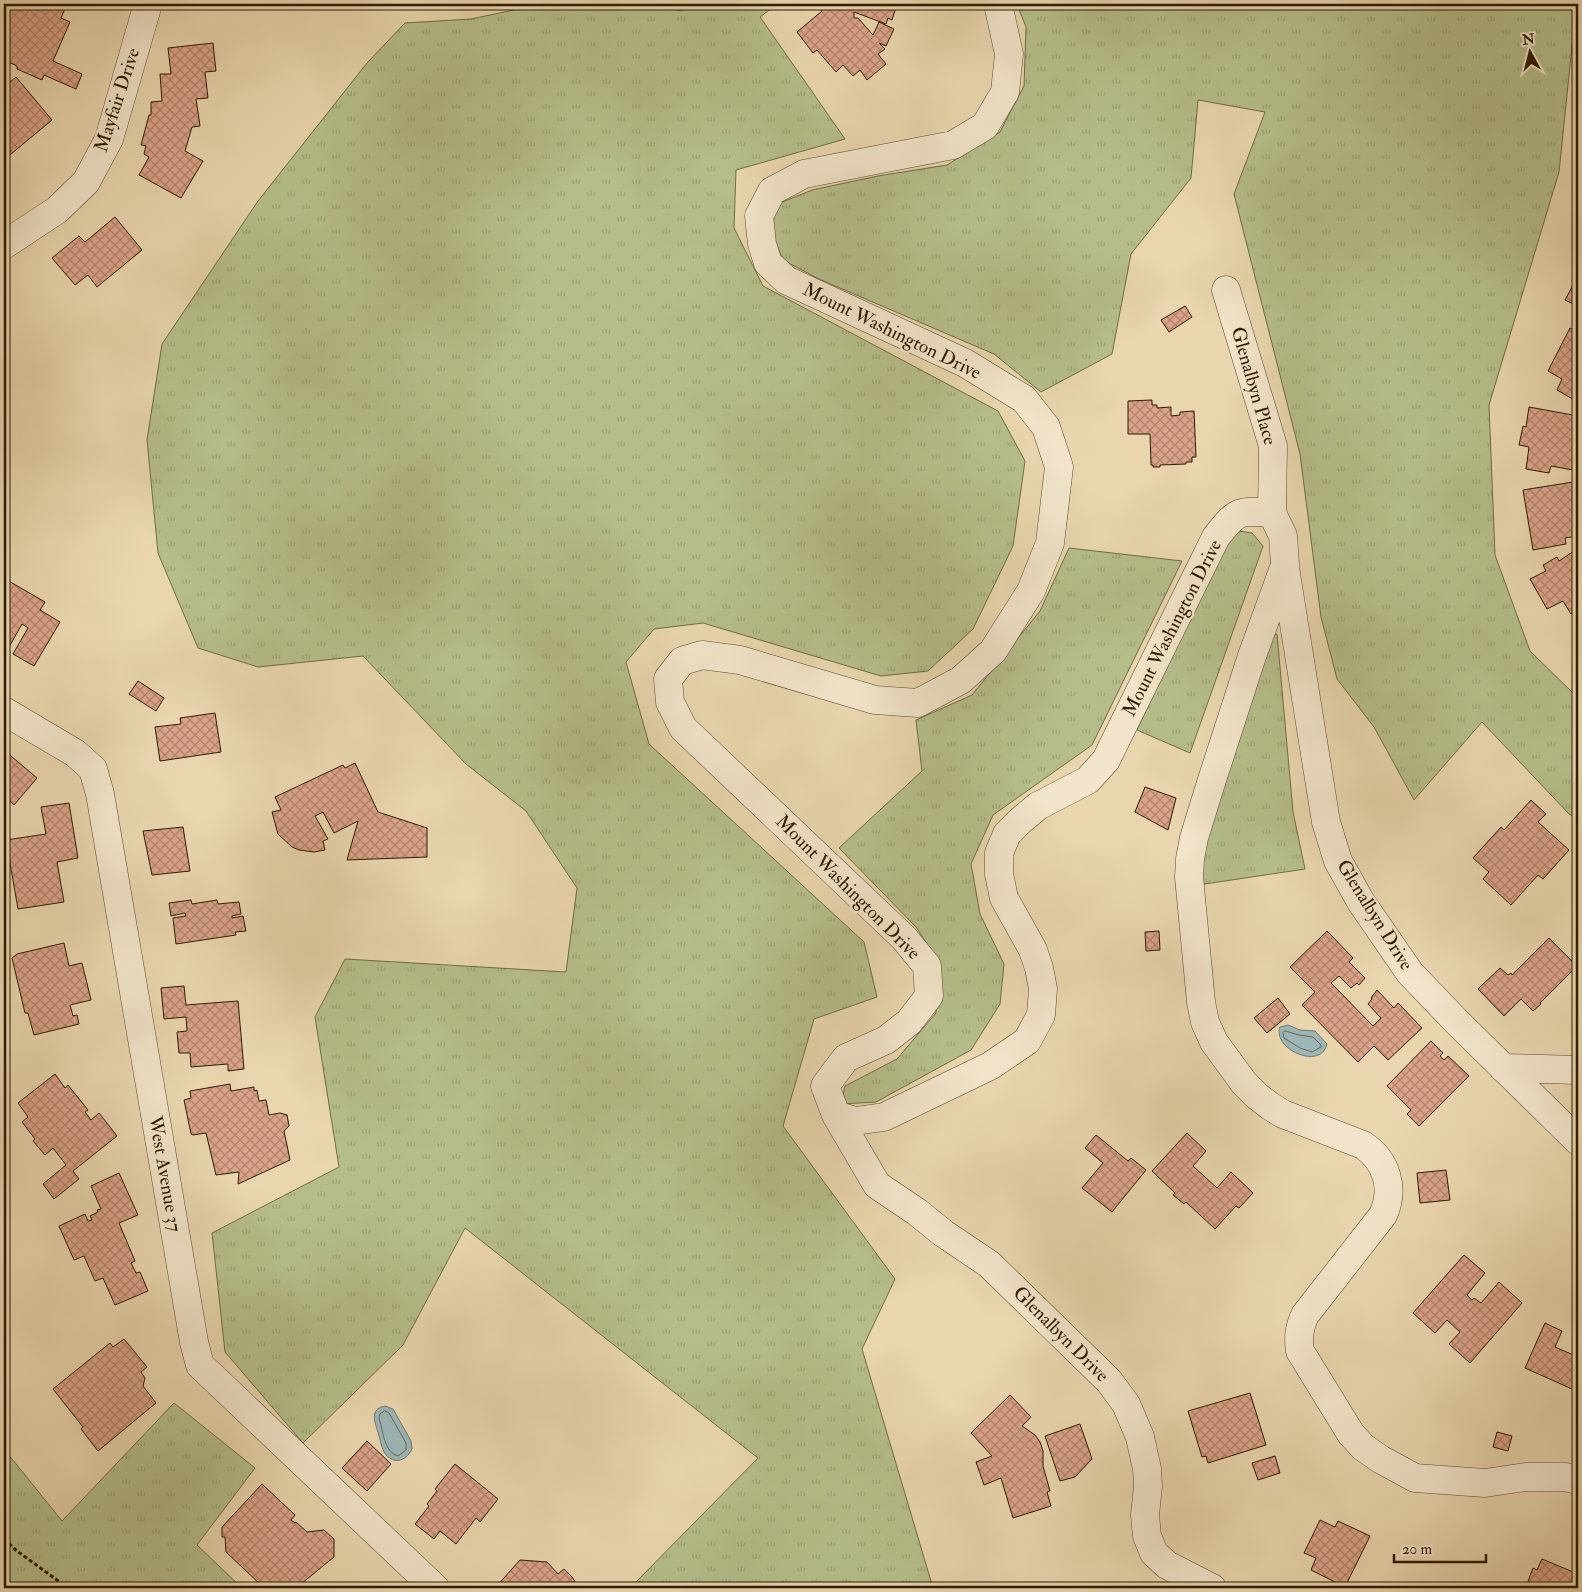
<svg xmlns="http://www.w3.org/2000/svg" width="1582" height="1592" viewBox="0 0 1582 1592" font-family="'IM FELL Double Pica',serif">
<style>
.grass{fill:url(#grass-tufts);stroke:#716c46}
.water{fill:#9db6b6;stroke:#70786d}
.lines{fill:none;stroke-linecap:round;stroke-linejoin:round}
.shore{stroke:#65685b;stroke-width:1}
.building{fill:url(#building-cross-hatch);stroke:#2d1b00}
.minor-casing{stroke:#5c4a2c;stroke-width:29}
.path{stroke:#2d1b00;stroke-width:3;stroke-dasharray:4 2.5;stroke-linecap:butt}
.minor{stroke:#f1e4ca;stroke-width:28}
.labels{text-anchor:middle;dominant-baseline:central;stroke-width:4.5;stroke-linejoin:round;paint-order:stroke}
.street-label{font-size:19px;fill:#2d1b00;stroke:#f1e4ca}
</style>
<defs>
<pattern id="grass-tufts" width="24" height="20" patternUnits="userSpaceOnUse" patternTransform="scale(1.25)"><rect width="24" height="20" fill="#b5be8b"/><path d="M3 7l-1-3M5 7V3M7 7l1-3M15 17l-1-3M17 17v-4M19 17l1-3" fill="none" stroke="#9ca376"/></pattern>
<pattern id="building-cross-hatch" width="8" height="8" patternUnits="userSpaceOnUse" patternTransform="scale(1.25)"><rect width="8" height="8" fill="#daa289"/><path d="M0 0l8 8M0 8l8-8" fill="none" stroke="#b1836e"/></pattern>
</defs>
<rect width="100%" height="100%" fill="#e9d6ae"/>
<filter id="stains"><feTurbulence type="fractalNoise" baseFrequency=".004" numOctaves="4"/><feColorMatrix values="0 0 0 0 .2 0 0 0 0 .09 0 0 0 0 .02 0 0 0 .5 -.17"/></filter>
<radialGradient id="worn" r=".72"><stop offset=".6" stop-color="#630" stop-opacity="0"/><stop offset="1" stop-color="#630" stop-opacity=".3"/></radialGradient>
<path class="grass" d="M542,4h106l34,7 2,-7h93l-17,13 85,122 -109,31 -2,58 29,58 235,125 27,50 -12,85 -40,83 -45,42 -47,5 -178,-53 -49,6 -28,33 23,82 215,198 13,55 -63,22 -31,107 112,153 -33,70 71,239h-295l-4,-4 124,-126 -293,-230 -62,117 -100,98 -78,-91 -13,-119 127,-66 -24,-150 30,-58 221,13 11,-84 -51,-77 -60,-47 -103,-108 -105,11 -60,-19 -40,-95 -11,-113 15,-96 96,-143 109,-138 38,-40 66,-4z
M1017,4h561v11l-4,12 -15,145 -70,233 6,150 35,96 48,47v121l-9,-5 -87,-92 -68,78 -40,-73 -37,-48 -16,-62 -21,-163 -66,-260 31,-82 -67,-12 -7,78 -60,76 -19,100 -71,38 -47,-38 -175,-75 -36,-19 -12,-30 4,-25 37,-15 66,-14 69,-11 53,-33 24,-46 2,-59z
M1238,531l14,2 11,13 -73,207 -53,-23 86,-186z
M1069,548l113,13 -90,184 -99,70 -22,49 9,50 24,50 -4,40 -29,46 -95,52 -35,2 4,-18 52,-27 39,-46 1,-54 -21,-32 -77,-79 83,-77 -6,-51 56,-25 68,-84z
M1277,634l16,178 12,57 -107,16 2,-35 67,-211z
M174,1403l81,65 -58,77 45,43h-238v-139l58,72z"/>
<path class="water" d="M1288,1025l12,5 15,1 12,13c-6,27 -55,5 -47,-17z
M385,1406l8,3 18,32 1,8c-6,13 -20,16 -28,3 -3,-6 -4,-13 -6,-20 -2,-6 -5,-14 -3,-19 2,-5 6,-6 10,-7z"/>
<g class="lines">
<path class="shore" d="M1285,1031l14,4 14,2 8,8v2l-9,5 -12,-4 -16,-10 -1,-5z
M385,1411l4,2 17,30v7l-8,6c-14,-4 -15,-25 -19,-38l1,-4z"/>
</g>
<path class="building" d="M15,4h52l-6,14 9,4 -17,39 29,13 -6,15 -32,-14 -2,5 -25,-11v-3l-13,-6v-55l3,1z
M822,4h75l-5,16 -4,-2 -2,6 -32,-12v6h4l15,17 6,-13 15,7 -8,17 -7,-3 6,6 -7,5 8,10 -19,16 -7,-10 -7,6 -10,-11 -7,7 -19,-22 -4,3 -16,-21 25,-21z
M213,43l3,28 -11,1 3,26 -12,1 4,27 -8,1 -7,24 18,10 -22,37 -42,-23 10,-18 -5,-3 2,-8 -5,-1 8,-30h2v-13l11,-1 -2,-27h11l-3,-26z
M16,77l36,43 -47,39 2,3 -3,3v-78z
M115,217l27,33 -45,37 -9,-12 -13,10 -23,-27 27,-22 6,6z
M1578,276v30l-13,-6z
M1185,306l7,11 -23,15 -8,-12z
M1570,328l8,5v69l-21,-12 5,-11 -14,-8z
M1152,400v5h5v3l14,-1v9l9,-1v-3l14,-1 2,46h-4v5h-6v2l-26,1v2h-7v-2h-2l-1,-31h-22v-33z
M1529,407l49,9 -5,35 5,1v19l-27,-5 -2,7 -23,-4 3,-22 -10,-2 4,-19 3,1z
M1573,482l5,32v22l-13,2 1,6 -33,6 -10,-60z
M1574,551l1,2 3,-2v60l-7,3 -8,-13 -16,8 -17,-30 16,-8 -3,-6 14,-8 2,4z
M7,580l38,22 -5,8 20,12 -26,44 -21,-12 15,-26 -6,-4 -13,23 -5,-3v-63z
M138,681l26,17 -8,13 -27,-17z
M215,713l6,39 -61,9 -5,-34 26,-3 -1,-6z
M4,750l33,28 -23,27 -9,-8 -1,2z
M355,763l23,49 49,16v29l-80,3 11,-39 -24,12 -11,-21 -8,4 13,23 -5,2 2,9 -11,2 -15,-2 -7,-3 -14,-13 -6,-22 9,-2 -6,-13 68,-32 2,3z
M1145,787l31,11 -8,32 -33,-18z
M1531,800l15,14 -8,8 31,28 -26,29 -5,-4 -27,30 -28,-26 6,-7 -16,-14 28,-31 3,3z
M69,803l9,55 -21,4 7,40 -46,7 -12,-69 40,-6 -5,-27z
M183,827l7,44 -38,4 -9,-44z
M191,900l1,4 25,-4 1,4 21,-2 2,12 -9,2v2l11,-2 3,15 -11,1 1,3 -60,9 -3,-26 13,-2 -1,-3 -14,3 -2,-13z
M1159,931l1,19 -14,1 -1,-19z
M1327,931l26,27 -4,4 16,16 -6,7 -2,-2 -6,5 -12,-12 -8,7 42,43 8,-8 -13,-14 4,-5 -1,-1 6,-8 17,18 4,-5 24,25 -34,32 -14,-14 -16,16 -56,-57 13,-13 -25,-25z
M1549,938l28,28 -37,37 1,1 -8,7 -12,-12 -17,17 -26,-27 22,-21 8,7 3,-2 1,2z
M64,943l5,23 13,-3 9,37 -21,5 3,11 4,-1 2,9 -45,11 -6,-22h-3l-13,-55 5,-4z
M184,986l2,19 52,-4 6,68 -16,2v-7l-37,3 -1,-14h-11l-2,-21 10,-1 -1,-14 -22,2 -3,-31z
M1278,998l12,16 -23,19 -13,-15z
M1431,1041l12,12 -3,3 4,4 4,-4 21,20 -50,50 -12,-12 4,-4 -24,-24z
M55,1074l10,14 3,-3 20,25 -3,2 6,8 8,-7 18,23 -44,35 6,8 -25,20 -11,-15 23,-19 -13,-17 -8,7 -12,-14 2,-2 -13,-17 6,-5 -10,-14z
M230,1084l1,7 23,-4v4l3,-1 2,11 7,-1 3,15 11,-2 7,2 2,11 -5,5 6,29 -52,24 1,-12 -23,3 -10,-42 -13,2 -2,-1 -7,-34 7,-2 -1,-7z
M1187,1133l19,18 -13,15 24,22 14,-16 22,21 -14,15 -3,-2 -21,23 -29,-27 -2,2 -11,-9 2,-2 -23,-22z
M1096,1135l32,26 3,-3 15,12 -34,42 -30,-24 21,-25 -18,-15z
M1446,1170l4,30 -30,3 -3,-30z
M119,1173l19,42 -19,8 16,38 -4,2 5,10 4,-1 8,19 -33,14 -12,-27 -8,3 -11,-25 -10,4 -15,-34 26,-12 3,7 4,-1 -2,-4 8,-4 -1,-2 4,-1 -10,-23z
M1464,1255l21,18 -18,22 5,5 2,-2 7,5 18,-21 23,21 -52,60 -21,-19 11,-12 -13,-12 -12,13 -22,-20z
M1545,1323l17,8 -7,16 23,10v41l-3,-2 -3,-7 -47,-21z
M124,1339l23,28 -6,5 4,6 -2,8 13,17 -58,48 -17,-22 2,-2 -30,-38 57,-46 3,4z
M1250,1393l16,52 -58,18 -2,-7 -4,1 -14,-46z
M1010,1395l21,22 -9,9 13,9 5,7 3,9v15l7,25 -3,1 4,14 -38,12 -12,-40 -17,7 -8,-23 16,-6 -21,-23z
M1080,1424l12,35 -17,18 -15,4 -15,-45z
M1497,1432l15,4 -4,15 -15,-4z
M367,1441l24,23 -24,27 -25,-23z
M1275,1456l5,17 -22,7 -6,-17z
M455,1464l43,35 -18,23 -4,-4 -20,26 -16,-13 -6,8 -19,-15 14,-18 -2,-2 10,-13 -2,-2z
M262,1484l33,31 -4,5 4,3 1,-1 11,10 17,-2 10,9v18l-38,31h-24l-3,-2h-7l-36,-34 -1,-15h-3v-10z
M1320,1520l15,7 3,-6 32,15 -25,51 -34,-17 5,-12 -12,-5z
M1542,1559l36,15v14h-48l1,-2 -4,-2 6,-16 4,2z
M520,1560l27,2 11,12 6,-5 8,8 7,11h-84z"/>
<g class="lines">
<g class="minor-casing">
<path id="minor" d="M998,4l11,50 -4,38 -20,34 -32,19 -149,29 -32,17 -13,25 3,28 6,19 18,17 179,83 59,36 22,28 13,40 -9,76 -19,48 -38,60 -32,29 -43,23 -43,-3 -135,-40 -38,-5 -20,6 -14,18 2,23 13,26 221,210 23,28 2,30 -20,26 -23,18 -40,18 -21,28 11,29 19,6 29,-4 106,-51 37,-25 14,-26 2,-26 -4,-21 -6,-18 -29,-52 -5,-24v-21l8,-19 13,-13 18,-15 50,-26 18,-20 110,-223c21,-27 23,-27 56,-24l11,23 2,29 -33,91 -42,130 -16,52 -4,21 -1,18 12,125 4,20 9,20 30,41 13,13 13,10 13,8 80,31c24,16 32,44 20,70l-78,100c-6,13 -7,22 -5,36l51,83 12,13 17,12 35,19 70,5 40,-6h40l13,3
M4,245l53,-35 29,-28 23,-43 39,-135
M1226,290l47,156 -1,67
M1285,568l41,254 12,39 23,41 49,71 47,49 121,119
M4,711l71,42 18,16 7,25 94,548 6,23 235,223
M1503,1068l75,2
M836,1115l41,70 40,27 26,21 46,31 120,117 17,23 14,33 7,32 1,17 -3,29 2,21 7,17 13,12 45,23"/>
</g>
<path class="path" d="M4,1539l13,12 51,37"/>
<use href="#minor" class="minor"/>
</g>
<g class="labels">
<g class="street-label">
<text transform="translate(117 100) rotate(-72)">Mayfair Drive</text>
<text transform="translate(892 331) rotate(26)">Mount Washington Drive</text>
<text transform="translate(1254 386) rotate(74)">Glenalbyn Place</text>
<text transform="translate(1172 628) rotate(-63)">Mount Washington Drive</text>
<text transform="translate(848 887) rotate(45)">Mount Washington Drive</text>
<text transform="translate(1375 915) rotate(58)">Glenalbyn Drive</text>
<text transform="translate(165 1174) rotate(80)">West Avenue 37</text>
<text transform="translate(1061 1334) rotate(45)">Glenalbyn Drive</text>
</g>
</g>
<rect width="1582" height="1592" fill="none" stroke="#e9d6ae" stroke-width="20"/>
<rect x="5" y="5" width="1572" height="1582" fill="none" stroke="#2d1b00" stroke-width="2.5"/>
<rect x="10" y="10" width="1562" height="1572" fill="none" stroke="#2d1b00"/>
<g transform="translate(1530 52) rotate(353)" stroke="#f1e4ca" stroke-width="4" paint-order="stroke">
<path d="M0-4L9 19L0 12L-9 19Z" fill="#2d1b00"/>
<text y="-8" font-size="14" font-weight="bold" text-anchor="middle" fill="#2d1b00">N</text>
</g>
<path d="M1394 1554v8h92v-8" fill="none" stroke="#2d1b00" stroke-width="2.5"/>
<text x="1402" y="1554" font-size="15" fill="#2d1b00" stroke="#f1e4ca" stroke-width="4" paint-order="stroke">20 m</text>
<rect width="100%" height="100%" filter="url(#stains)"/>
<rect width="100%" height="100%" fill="url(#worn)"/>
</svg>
